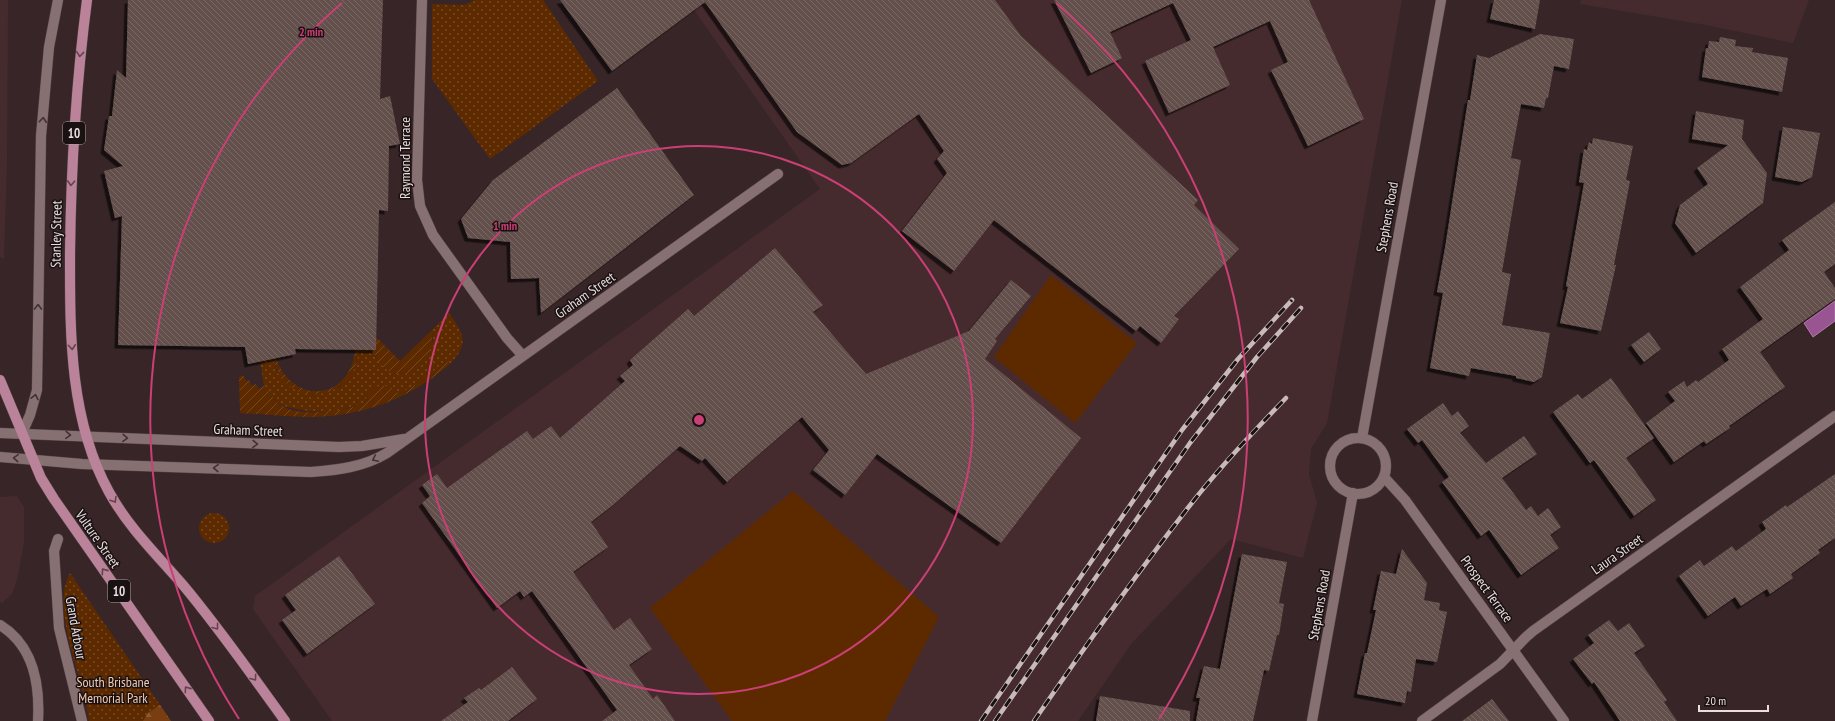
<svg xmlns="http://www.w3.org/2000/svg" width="1835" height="721" viewBox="0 0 1835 721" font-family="'PT Sans Narrow',sans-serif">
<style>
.built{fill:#462b2e}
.grass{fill:url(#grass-dots)}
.forest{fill:url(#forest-firs)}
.garden{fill:url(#garden-furrows)}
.pitch{fill:#5d2a00}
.water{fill:#995492;stroke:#b17da9}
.building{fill:url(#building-back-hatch);filter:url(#shadow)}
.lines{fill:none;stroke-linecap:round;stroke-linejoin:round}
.pedestrian-casing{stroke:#544446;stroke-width:11}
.minor-casing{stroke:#544446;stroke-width:11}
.tertiary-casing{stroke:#544446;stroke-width:11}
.secondary-casing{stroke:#544446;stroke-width:11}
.primary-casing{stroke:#544446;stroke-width:11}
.pedestrian{stroke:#877072;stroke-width:10}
.minor{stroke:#877072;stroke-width:10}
.tertiary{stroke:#877072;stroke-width:10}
.secondary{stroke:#877072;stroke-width:10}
.primary{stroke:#bb8399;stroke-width:10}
.rail-casing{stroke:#c8babb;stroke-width:4.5}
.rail{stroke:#191112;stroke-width:3;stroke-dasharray:9;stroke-linecap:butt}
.oneway{stroke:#62444f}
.oneway2{stroke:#403234}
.ring{fill:none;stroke:#ca3f75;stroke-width:2}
.labels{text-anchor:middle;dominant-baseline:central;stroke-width:3;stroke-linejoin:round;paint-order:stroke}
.shield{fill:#191112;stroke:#aba0a1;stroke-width:1}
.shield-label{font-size:13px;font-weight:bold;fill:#eaddde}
.street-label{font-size:14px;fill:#eaddde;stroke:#191112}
.park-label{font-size:14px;fill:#f3c8ad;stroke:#191112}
.centre{fill:#ca3f75;stroke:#191112;stroke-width:2}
.ring-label{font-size:12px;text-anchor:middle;font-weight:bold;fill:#ca3f75;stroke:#191112;stroke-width:3;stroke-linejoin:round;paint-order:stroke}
</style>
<defs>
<pattern id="grass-dots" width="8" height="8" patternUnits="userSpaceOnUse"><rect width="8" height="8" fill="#5d2a00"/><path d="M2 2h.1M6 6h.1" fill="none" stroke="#744825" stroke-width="1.8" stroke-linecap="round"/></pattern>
<pattern id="forest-firs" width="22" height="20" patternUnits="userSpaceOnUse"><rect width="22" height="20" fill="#783e12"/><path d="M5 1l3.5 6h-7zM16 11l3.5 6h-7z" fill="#8b5934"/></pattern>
<pattern id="garden-furrows" width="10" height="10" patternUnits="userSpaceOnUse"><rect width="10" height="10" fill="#5d2a00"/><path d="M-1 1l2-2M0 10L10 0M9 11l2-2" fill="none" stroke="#744825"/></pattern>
<pattern id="building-back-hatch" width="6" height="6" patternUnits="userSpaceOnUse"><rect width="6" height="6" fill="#644f4b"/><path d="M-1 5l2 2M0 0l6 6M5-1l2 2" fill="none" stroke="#7a6864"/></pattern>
<filter id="shadow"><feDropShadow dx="-3.5" dy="3.5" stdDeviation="0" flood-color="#0009"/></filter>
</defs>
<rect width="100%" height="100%" fill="#382527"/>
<path class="built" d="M0,0h8l-1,162 -3,97 -4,-2z
M687,0h715l-75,423 -16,26 -2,25 8,29 -14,55 -72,-19 -99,104 -54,78h-746l-79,-112 2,-13 565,-407z
M1581,0h228l-16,43 -87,-18 -126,-21z
M17,496l7,11v36l-7,37 -5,14 -10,9 -2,-1v-105z"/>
<path class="grass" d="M475,0h68l55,81 -108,78 -58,-80v-75l32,1z
M449,313c14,20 21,30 2,50h-7l-25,20 -20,11 -4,-4 -28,6 -3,8 -32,8 -24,-1 -21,-4 -9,-4 -14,-17 -4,-25 13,-2 4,13 10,12 26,11 27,-8 17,-23 1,-14h15l3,8 19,15 38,-31 -1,-12z
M199 528a15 15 0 1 1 30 0a15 15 0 1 1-30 0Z
M70,573l101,148h-82c-2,-11 -4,-22 -7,-33 -8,-32 -29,-85 -12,-115z"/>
<path class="forest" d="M160,705l11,16h-28l5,-8z"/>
<path class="garden" d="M432,330c4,45 -45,62 -59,20h3v-13l24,24z
M355,350h3c0,5 0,11 -2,15 -10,28 -48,40 -70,18 -7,-7 -10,-15 -13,-24l3,-1c17,48 74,43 79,-8z
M444,362l7,1c-39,35 -89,54 -142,54 -23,0 -46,-3 -69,-4l-1,-36 4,-2 3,6 3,-1 3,6 4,-2 3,5 5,-3c5,5 9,12 14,17 18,16 66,8 86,1 7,-19 20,-25 35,-10l20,-11z"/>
<path class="pitch" d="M1051,275l86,68 -62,80 -81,-66z
M793,491l146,126 -54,104h-153l-82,-113z"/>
<path class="water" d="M1835,301v20l-22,16 -9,-14z"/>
<path class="building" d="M128,0h255l-3,99 10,-3 10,48 -11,2 -1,65 -9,-1 -3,140 -81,-1 1,5 -48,10 -3,-17 -127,-2 4,-129 -7,2 -11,-47 19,-5 -19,-16 5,-34h3l5,-46 9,8z
M560,0h435l26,36 177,164 -4,5 45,44 -65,67 5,3 -18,24 -21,-17 -4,5 -142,-111 -40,51 -52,-40 45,-58 -10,-14 7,-8 -25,-37 -68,49 -9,2 -45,-33 -92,-130 -93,69z
M1054,0h255l55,119 -56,27 -37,-76 17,-8 -18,-41 -57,26 17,38 -61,28 -24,-52 46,-21 -18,-37 -63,29 12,26 -31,15z
M1494,0h46l-5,29 -45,-10z
M1540,34l34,5 -5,30 -15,-3 -6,32h-2l-2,10 -23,-4 -10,54 10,2 -19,112 9,2 -9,51 48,8 -8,44 -8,5 -18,-4v-2l-45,-8 -2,8 -39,-8 13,-75 -6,-1 8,-44 23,-148h2l7,-45 12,3z
M1720,37l16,3 -1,6 18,2 -1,4 36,6 -6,34 -80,-15 4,-29h2l1,-7 10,1z
M617,88l77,107 -153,118 -2,-35 -28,1 -1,-37 -42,-4 -7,-19 32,-39z
M1696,111l48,9 -2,19 25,34 -4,30 -67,50 -21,-30 5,-18 28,-21 -11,-16 31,-23 -36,-6z
M1783,127l37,6 -8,44 -10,5 -27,-5z
M1593,138l40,8 -7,34 4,1 -16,84h2l-15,66 -41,-8 8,-36 -2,-1 18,-103 -5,-1 5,-33 3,1 2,-8 3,2z
M1835,202v62l-11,8 11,16v11l-75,53 25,35 -56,39 1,2 -24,16 -2,-3 -30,21 -28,-39 29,-22 -7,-9 16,-11 3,6 9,-7 2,2 31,-22 -7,-11 41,-30 -23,-32 49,-37 -7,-10z
M775,248l48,57 -10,7 53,62 103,-43 42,-51 20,16 -36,43 2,2 -12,18 96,79 -80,105 -124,-89 -32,41 -32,-25 16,-20 -27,-33 -75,65 -22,-24 -3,3 -22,-15 -67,59 -22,17 17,25 -35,25 41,58 16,-12 22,31 -23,16 24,34 4,-4 18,26h-73l15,-11 -85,-119 -8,6 -4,-6 -23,17 -75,-105 8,-7 -8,-11 15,-11 10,14 80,-57 6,8 18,-13 9,12 65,-57 -5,-5 13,-11 -3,-5 58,-51 6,7z
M1649,332l12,17 -17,13 -13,-17z
M1611,378l43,60 -28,20 30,42 -22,16 -40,-56 -4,3 -37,-51 25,-18 4,5z
M1443,403l9,13 6,-5 11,15 -9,7 26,30 38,-27 13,18 -35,24 24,32 5,-4 7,10 10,-8 13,19 -11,8 9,13 -38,27 -32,-45 -8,6 -39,-54 7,-5 -27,-37 -4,3 -11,-14z
M1835,474v64l-17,12 2,3 -29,21 2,4 -23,16 -3,-5 -26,17 -6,-9 -27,19 -29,-40 21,-16 4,6 28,-20 4,5 30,-22 -4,-7 24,-17 1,2z
M1402,549l25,34 -3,17 16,3 -1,7 8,2 -10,50 -21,-3 -5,33 -4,-1 -2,12 -48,-9 8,-41h2l9,-43h-3l8,-39 15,3z
M1242,554l45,8 -8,41 5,1 -5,31h-2l-8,36 -5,-1 -11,51h-57l4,-23h-4l8,-32 16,3z
M339,556l36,48 -68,50 -25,-34 14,-10 -11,-15z
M1609,620l9,11 11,-8 16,23 -11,7 33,47 -3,2 13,19h-57l-26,-39 -2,2 -19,-25 21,-16 -6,-8z
M512,667l25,32 -29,22h-67l27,-19 -4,-4 15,-10 2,2z
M1100,696l90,15v10h-94z
M1492,699l17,22h-47z"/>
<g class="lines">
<g class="pedestrian-casing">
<path id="pedestrian" d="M58,539l-4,12 5,77 23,93"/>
</g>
<g class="minor-casing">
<path id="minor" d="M422,0l-5,180 3,26 13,29 74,103 16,18
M0,433l339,14 23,-1 42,-7
M0,457l82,7 229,8c27,-2 53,-5 76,-19l391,-279
M1384,477l21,23 159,221
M0,625c34,21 40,59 38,96
M1422,721l78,-57 26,-27 7,-6 302,-215"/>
</g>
<g class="tertiary-casing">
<path id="tertiary" d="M1362,438l79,-438
M1330 466a28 28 0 1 1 56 0a28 28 0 1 1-56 0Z
M1312,721l41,-228"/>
</g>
<g class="secondary-casing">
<path id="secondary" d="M22,433l8,-18 7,-25 4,-254 8,-89 9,-47"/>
</g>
<g class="primary-casing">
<path id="primary" d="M87,0c-11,84 -16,168 -17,253 0,80 -1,166 39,239 19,35 48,63 74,93 36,43 69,90 102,136
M0,380l41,98 13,21 155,222"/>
</g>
<use href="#pedestrian" class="pedestrian"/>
<use href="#minor" class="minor"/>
<use href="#tertiary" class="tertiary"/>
<use href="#secondary" class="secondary"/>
<use href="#primary" class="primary"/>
<g class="rail-casing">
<path id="rail" d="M981,721l201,-291 56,-71 54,-59
M995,721l195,-278 67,-86 44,-49
M1034,721c50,-73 102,-147 157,-217 29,-37 62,-72 95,-106"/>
</g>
<use href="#rail" class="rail"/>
</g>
<defs><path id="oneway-chevron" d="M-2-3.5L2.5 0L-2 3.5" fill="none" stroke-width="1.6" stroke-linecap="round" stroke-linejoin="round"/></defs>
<g class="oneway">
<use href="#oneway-chevron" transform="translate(80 54) rotate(96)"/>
<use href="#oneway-chevron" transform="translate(71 183) rotate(93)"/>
<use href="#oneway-chevron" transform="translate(72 347) rotate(85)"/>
<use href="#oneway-chevron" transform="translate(114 500) rotate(58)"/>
<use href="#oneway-chevron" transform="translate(104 571) rotate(-125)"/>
<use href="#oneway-chevron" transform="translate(216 627) rotate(52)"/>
<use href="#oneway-chevron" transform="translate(254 678) rotate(54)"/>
<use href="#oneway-chevron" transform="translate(187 689) rotate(-125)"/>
</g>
<g class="oneway2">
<use href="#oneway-chevron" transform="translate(43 120) rotate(-85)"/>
<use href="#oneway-chevron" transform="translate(38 307) rotate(-89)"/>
<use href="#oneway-chevron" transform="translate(35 397) rotate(-78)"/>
<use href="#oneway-chevron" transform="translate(68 435) rotate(3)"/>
<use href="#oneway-chevron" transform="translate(125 438) rotate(2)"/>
<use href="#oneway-chevron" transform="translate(255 444) rotate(2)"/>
<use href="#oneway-chevron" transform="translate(16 458) rotate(-176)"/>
<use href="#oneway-chevron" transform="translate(375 459) rotate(155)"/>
<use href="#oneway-chevron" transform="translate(216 468) rotate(-178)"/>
</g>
<g class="ring">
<circle cx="699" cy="420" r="274"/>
<path d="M239 719A549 549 0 0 1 342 3M1056 3A549 549 0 0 1 1159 719"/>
</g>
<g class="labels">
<g class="shield">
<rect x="63" y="122" width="22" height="22" rx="3"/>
<rect x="108" y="580" width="22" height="22" rx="3"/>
</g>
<g class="shield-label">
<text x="74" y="133">10</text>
<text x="119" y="591">10</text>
</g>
<g class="street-label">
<text transform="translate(405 158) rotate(-90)">Raymond Terrace</text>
<text transform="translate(1387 217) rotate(-80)">Stephens Road</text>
<text transform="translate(56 234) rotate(-89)">Stanley Street</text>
<text transform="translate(585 295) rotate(-35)">Graham Street</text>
<text transform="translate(248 430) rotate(2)">Graham Street</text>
<text transform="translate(98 539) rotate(55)">Vulture Street</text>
<text transform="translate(1617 554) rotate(-35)">Laura Street</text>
<text transform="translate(1487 589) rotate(54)">Prospect Terrace</text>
<text transform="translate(1319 605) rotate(-80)">Stephens Road</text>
<text transform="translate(76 628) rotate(80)">Grand Arbour</text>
</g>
<g class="park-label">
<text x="113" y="682">South Brisbane<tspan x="113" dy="16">Memorial Park</tspan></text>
</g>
</g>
<circle cx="699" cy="420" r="6" class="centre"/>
<g class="ring-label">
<text x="311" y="36">2 min</text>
<text x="505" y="230">1 min</text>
</g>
<path d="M1699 705v6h69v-6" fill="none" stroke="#eaddde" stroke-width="2"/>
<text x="1705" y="705" font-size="12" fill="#eaddde" stroke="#191112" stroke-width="3" paint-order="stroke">20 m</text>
</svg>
